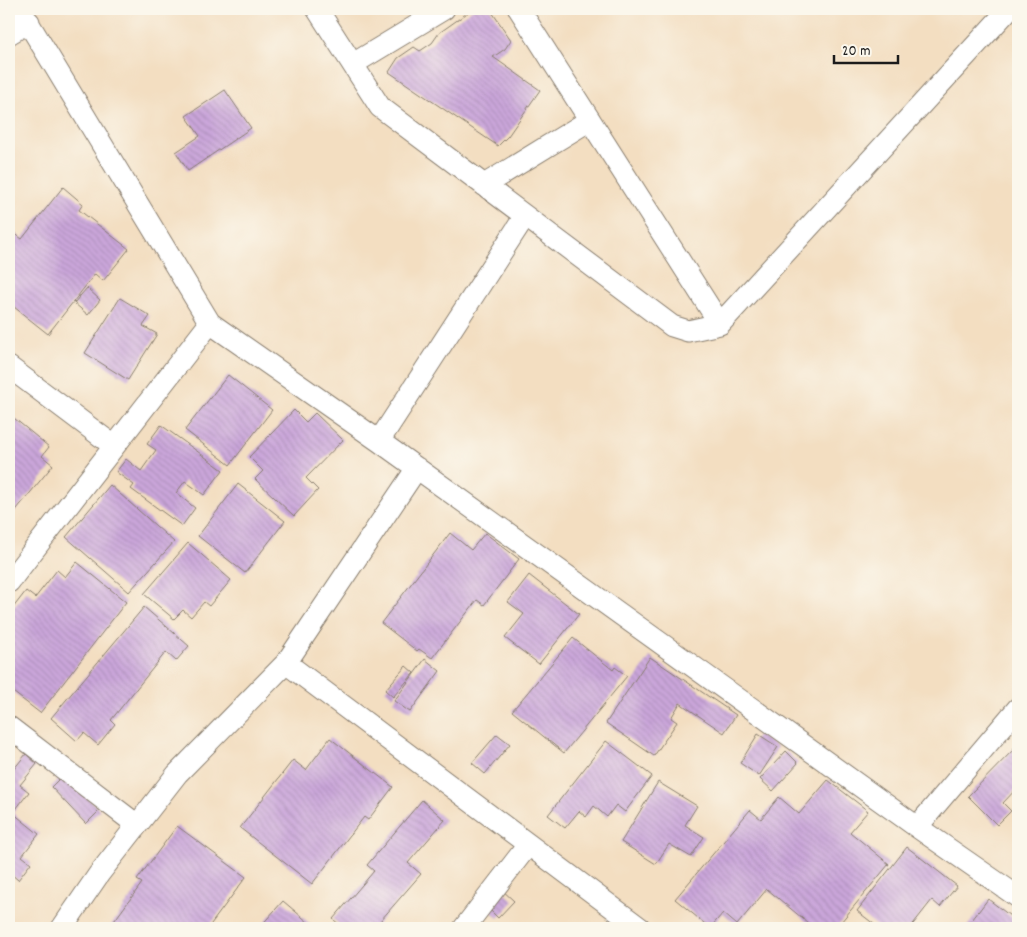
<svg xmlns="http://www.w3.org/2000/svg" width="1027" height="937" viewBox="0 0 1027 937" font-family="Dekko,sans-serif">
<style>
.building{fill:url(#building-back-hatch)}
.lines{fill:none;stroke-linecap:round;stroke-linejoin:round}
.minor-casing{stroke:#887d6e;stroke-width:23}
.minor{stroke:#fff;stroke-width:21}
</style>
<defs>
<pattern id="building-back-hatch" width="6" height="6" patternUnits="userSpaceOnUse" patternTransform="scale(1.25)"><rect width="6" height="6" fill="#caa6da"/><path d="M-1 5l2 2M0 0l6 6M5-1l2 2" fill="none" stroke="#ad8eba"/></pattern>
</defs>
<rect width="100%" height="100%" fill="#fbf7ec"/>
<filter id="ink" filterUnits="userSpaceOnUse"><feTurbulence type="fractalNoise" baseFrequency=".02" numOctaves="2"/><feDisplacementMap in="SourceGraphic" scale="10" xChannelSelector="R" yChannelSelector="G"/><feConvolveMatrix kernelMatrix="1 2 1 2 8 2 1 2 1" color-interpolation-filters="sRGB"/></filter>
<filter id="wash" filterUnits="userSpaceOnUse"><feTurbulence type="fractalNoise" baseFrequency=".0096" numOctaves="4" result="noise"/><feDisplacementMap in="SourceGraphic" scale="20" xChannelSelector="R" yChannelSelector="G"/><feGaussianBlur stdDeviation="1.12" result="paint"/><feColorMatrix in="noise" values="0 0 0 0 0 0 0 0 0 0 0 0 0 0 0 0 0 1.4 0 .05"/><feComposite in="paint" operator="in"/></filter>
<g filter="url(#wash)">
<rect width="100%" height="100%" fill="#f3dec1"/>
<g id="blocks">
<path class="building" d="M473,9h17l21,31 -6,9 -12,8 47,33 -32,46 -10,10 -109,-74 9,-14 16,-11 6,4 12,-8 7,-10z
M225,90l26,38 -63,43 -12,-19 24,-16 -14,-20z
M63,187l20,17 -4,6 50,39 -26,32 -8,-7 -47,60 -39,-31v-74l13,10z
M87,288l13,12 -12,15 -14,-12z
M120,298l30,18 -7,10 14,8 -29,46 -43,-27z
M228,375l44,35 -42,55 -45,-35z
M294,410l12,12 9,-9 28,27 -37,38 12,12 -24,26 -39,-37 8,-8 -14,-14z
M9,414l40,33 -7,9 11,9 -41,50 -3,-3z
M161,425l62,45 -19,25 -19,-14 -9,12 19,15 -13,18 -51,-37 3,-4 -18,-13 10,-13 15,12 15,-21 -9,-6z
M238,484l47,37 -40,52 -47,-37z
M110,485l64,57 -45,50 -63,-55z
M450,533l21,17 14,-17 34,26 -35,46 -7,-5 -45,58 -13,-9 -2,2 -36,-28z
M188,543l43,37 -22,26 -5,-4 -13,15 -8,-7 -9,9 -30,-25z
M77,562l49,40 -86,111 -31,-24v-47l3,-4 -3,-3v-22l17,-22 9,7 22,-28 8,7z
M529,575l50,39 -40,50 -34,-26 19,-24 -16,-12z
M144,607l45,39 -13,15 -10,-9 -55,68 4,4 -17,21 -14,-12 -7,8 -26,-23z
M573,638l40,32 2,-3 12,9 -63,77 -52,-42z
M650,657l86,58 -12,18 -44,-30 -9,15 6,4 -23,34 -48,-33z
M425,659l15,12 -30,41 -16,-11z
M406,666l8,7 -21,24 -8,-7z
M497,734l13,10 -25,30 -13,-11z
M758,734l20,13 -19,29 -19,-13z
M330,738l63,49 -25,33 -4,-3 -52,67 -72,-56 53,-68 13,10z
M606,741l46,35 -27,36 -9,-7 -9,12 -13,-11 -8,11 -7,-6 -14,17 -17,-13z
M1018,745v42l-15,16 8,8 -14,14 -29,-29z
M786,751l12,12 -25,28 -13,-12z
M26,754l11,10 -17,21 9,7 -16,21 26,21 -17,22 9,7 -13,17 -8,-7 -1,2v-100z
M64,774l36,36 -14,14 -35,-37z
M828,780l40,31 -18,21 39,32 -53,64h-22l-47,-39 -30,36 -14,-12 -13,15 -35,-29 75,-89 11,9 18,-22 20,17z
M658,782l39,24 -12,19 19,12 -13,20 -22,-13 -13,20 -35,-22z
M422,800l23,20 -37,43 13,11 -47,54h-31l-10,-9 41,-48 -7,-6z
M177,826l69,51 -38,51h-99l33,-45 -5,-3z
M907,847l50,39 -17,21 -8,-7 -22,28h-31l-22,-17z
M501,889l13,12 -16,17 -13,-13z
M988,899l30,23v6h-52z
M283,901l32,27h-56z"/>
</g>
</g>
<g filter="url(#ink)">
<use href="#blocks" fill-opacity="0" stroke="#887d6e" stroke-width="1"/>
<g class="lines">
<g class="minor-casing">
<path id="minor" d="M20,9l190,314 169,118 538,386 101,70
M317,9l63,98 292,219 16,5 32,-7 289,-315
M519,9l201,315
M9,34l20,-12
M353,64l91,-55
M484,185l106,-65
M9,367l105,79
M379,441l146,-225
M9,582l201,-259
M286,663l354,265
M9,727l128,98
M917,827l101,-119
M62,928l37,-54 78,-100 109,-111 131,-195
M464,928l64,-83"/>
</g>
<use href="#minor" class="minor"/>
</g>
</g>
<rect width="1027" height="937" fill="none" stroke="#fbf7ec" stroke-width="30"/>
<path d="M834 55v8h64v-8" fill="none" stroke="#1c1c1c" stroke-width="2.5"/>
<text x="842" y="55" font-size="15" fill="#1c1c1c" stroke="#fbf7ec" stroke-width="4" paint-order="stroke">20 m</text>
</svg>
